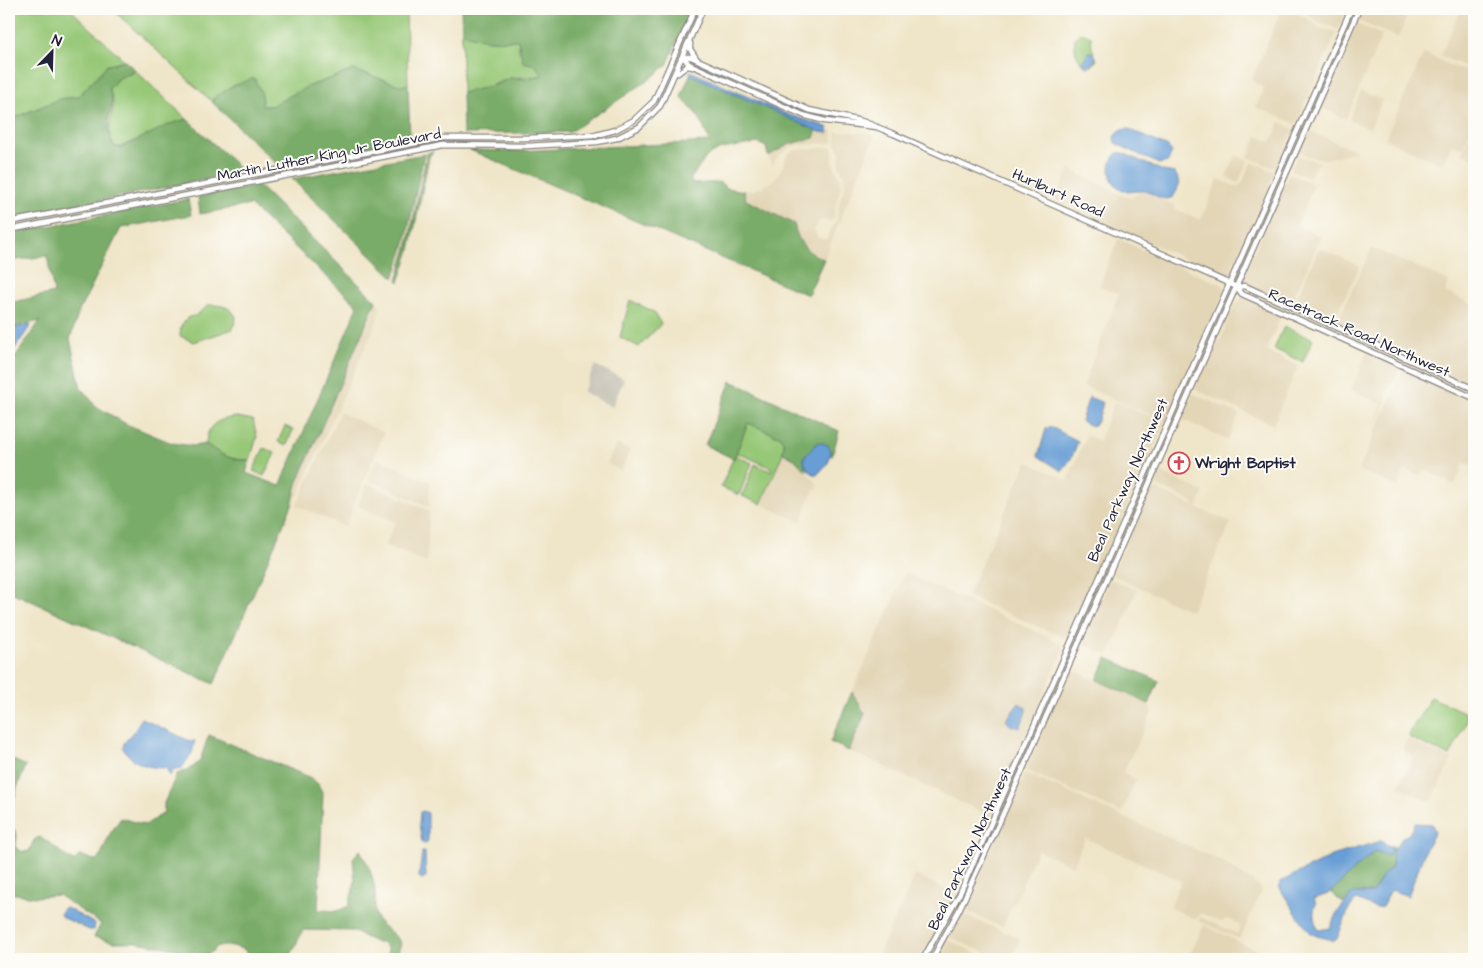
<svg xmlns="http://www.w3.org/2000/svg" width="1483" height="968" viewBox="0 0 1483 968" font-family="'Architects Daughter',sans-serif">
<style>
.built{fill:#e3d6b7}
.industrial{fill:#c8c4b8}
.green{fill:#97c877;stroke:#5c7559}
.forest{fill:#79ac68;stroke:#4e6752}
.water{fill:#679ed5;stroke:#446088}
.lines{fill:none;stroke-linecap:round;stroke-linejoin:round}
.major-casing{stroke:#888482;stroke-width:7}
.major{stroke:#fff;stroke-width:4.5}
.labels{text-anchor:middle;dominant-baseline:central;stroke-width:4;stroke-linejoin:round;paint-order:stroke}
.street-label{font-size:15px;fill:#22223b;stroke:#fdfcf7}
.poi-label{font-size:15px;font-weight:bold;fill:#22223b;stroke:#fdfcf7;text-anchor:start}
</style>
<rect width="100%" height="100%" fill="#fdfcf7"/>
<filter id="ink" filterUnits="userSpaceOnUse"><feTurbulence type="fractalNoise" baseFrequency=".02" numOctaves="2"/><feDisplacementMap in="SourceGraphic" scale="10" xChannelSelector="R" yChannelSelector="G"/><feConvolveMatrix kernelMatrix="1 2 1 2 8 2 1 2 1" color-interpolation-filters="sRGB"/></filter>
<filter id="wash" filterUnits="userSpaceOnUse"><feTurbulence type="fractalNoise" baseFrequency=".0096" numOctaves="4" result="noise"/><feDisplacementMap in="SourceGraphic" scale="20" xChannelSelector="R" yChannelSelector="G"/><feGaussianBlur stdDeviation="1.12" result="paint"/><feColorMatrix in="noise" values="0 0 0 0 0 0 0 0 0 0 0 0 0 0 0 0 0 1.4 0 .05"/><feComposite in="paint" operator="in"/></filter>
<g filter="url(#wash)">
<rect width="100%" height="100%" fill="#efe5c8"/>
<path class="built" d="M1282,9l25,9 13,10 17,4 -41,92 -41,-17 9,-19 -13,-7z
M1292,9h55l-9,20 -16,-5 -14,-10z
M1362,9h48l-12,29 -42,-18z
M1461,9h13v55l-7,3 -27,-11z
M1354,23l28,12 -36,84 -28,-13z
M1424,53l35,16 8,1 7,-2v56l-11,24 -11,-4 -9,21 -58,-26z
M1361,91l21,9 -12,28 -21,-8z
M1280,122l14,7 -17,40 -29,-12 9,-21 14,6z
M818,126l15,5v12l-41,3 -14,10 -6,9 -4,-9 22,-12 24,-6z
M1474,127v31l-12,-5z
M1308,130l31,14 18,7 -31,8 -19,-3 -9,-5z
M836,132h25l14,4 -51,123 -10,-4 -10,-7 -7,-11 -3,-13 -48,-25 -2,-8 10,-1 18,-8 6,-7 10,-21 5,-4 40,-3v16l8,16v7l-5,16 -2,15 -3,4 -11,-1 -6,10 4,8 8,1 11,-21 2,-15 6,-17 -1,-8 -5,-12 1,-16 -4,-5z
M1236,155l12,5 -10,23 -12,-6z
M1297,155l25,8 -6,2 -7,13 -19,-8z
M1251,162l25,10 -46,102 -6,2 -169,-76 14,-31 56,27 7,1 8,-6 35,14v4l26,11 17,-41 16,7h5l3,-2z
M1289,173l25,12 -17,40 24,11 -30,67 -41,-18 -6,-9z
M1118,239l106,47v6l-57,130 -84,-36 36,-93 -20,-6z
M1319,248l41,18 -27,56 -39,-18z
M1372,248l77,33 -4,11 29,13v62l-6,16 -132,-60z
M1242,298l40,16 -16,36 32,16 -25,59 -79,-36 14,-33 12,-16 16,-37z
M376,301l4,6 -4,17 -83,182 4,-22z
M1367,352l33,15 -28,65 10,-28 -31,-14z
M1403,369l71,32v65l-10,-3 -9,22 -32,-16 -3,7 -15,-6 -8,17 -38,-17z
M1192,393l47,21 -11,26 -47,-21z
M1115,401l50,22 -97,216 -101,-43 60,-134 41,18 18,-44 13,4z
M340,412l44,21 -39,94 -48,-22z
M616,444l14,6 -9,21 -14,-7z
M783,453l18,12 16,19v6l-3,-1 -13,33 -40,-18z
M377,458l53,24 -1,25 -61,-28z
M1158,471l46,21 -7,16 34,14 -40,89 -79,-36 39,-88 42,19 1,-3 -42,-20z
M367,483l62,28 -2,52 -42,-18 11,-23 -39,-16z
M905,573l156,70 3,3v4l-24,51 -3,11 -11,22 -35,82 -161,-74z
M1110,579l27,11 -28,65 -27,-11z
M1071,669l78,35 3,9 -29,60 13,7 -14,33 -96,-43z
M1406,739l46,20 -21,43 -33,-16 16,-29 -12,-7z
M1025,773l198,89 29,19 10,8 -22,50 -41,-18 1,-4 37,17 4,-6 -4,-6 -9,-3 -8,3 -19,-9 -5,6 -26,-11 11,-27 -96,-43 -12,28 -35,-16 -35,77 -39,-17z
M915,875l42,19 -22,41 -16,24h-43z
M962,914l59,25 -9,20h-13l-49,-22z
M1204,925l70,34h-86z
M948,940l30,14 -3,5h-40z"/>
<path class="industrial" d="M595,365l29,14 -12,28 -29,-15z"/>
<path class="green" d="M9,9h61l54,51 -18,6 -27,30 -19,3 -51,21z
M112,9h294l2,75 -6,2 -48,-16 -47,17 -36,19h-9l-45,-11 -6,6z
M462,32c19,9 35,10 57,7v13l16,13 8,10c-11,3 -25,1 -35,4 -16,6 -29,12 -46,14z
M1080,33l11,3 1,12 5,12 -5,6c-15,0 -18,-16 -17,-28z
M135,70l52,49 -69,29c-17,-12 -4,-31 -5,-47 0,-4 -3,-8 -4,-12l8,-10z
M630,300l24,12 7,12 -22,23 -19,-10z
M209,305c13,0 21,1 27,12l-3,12 -39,13 -14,-6 1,-10 8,-9 6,-1z
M1284,327l29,12 -10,23 -29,-13z
M237,417l16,3 4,17 -7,23c-19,1 -29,-5 -44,-16 1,-21 13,-25 31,-27z
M748,423l33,14 3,7 -1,9 -22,51 -19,-8 13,-32 16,7 1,-3 -34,-15 -1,3 15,7 -13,32 -18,-8z
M285,426l8,4 -7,16 -8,-4z
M264,448l11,5 -11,23 -11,-5z
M1431,697l39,18 -20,41 -40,-18 -1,-4z"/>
<path class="forest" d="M461,9h230l-24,56 -17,14 -80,53 -107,2 -1,-41 33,-8 15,-7 19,1 14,-4 -8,-10 -12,-3 -5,-22c-21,1 -37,1 -56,-8z
M124,60l11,10 -18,9 -8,10c6,17 1,19 -1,35 -1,7 4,17 7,23h8l47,-23 17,-5 57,53 -235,46v-98l51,-21 19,-3 27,-30z
M354,70l48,16 6,-2 2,55 -132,26 -67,-64 19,-14 24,-9 8,16v12h9l36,-19z
M691,72l105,47 22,7 -4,12 -24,6 -22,12 -2,-9 -8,-4 -37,6 -14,7 -17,24 3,4 26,-2 8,6 17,3 2,9 48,24c4,18 12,29 30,35l-16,36 -338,-145 46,1 194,-9 -11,-25 -18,-20z
M433,151l-4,6 -19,93 -11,32 -2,-2 11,-36 19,-91z
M424,154l-19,90 -11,34 -102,-99z
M258,185l118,116 -79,183 -5,21 -78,179 -205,-93v-225l31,-45 -31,7v-25l45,-10 -7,-37 -38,5v-27l179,-35 3,16 -70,13 -41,81 -10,30 11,49 15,18 30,18 46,19 21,3 13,-2c15,11 25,17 44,16l-4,13 34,13 78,-180 -108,-101 -50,9 -2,-17z
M731,381l108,50 -7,25 -5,-5 -22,12 1,8 -12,-12 -11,-6 1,-9 -3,-7 -33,-14 -14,36 -29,-14z
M1107,658l52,23 -10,23 -52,-24z
M852,692l13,22 -16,37 -19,-9z
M209,735l102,43 7,6 5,10 -5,116 19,1 12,-5 6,-25 -2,-23 7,-8c8,13 13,26 15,41 1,8 -2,21 2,28 6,10 19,14 24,25l-6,15h-8l1,-9 -4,-7h-7l-24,-12 -50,-1 -14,29h-9l-22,-6 -1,6h-8l-4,-9 -12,-4h-15l-10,9 -72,-13h-22l-20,-5 7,-13 -43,-29 -22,2 -27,-4v-135l17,8 -9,22 -8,32 8,15 -1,13 7,4 6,-1 5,-11 5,-3c15,6 21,18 35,24l6,-6 14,5 5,-1 12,-27 10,-14 24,7 19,-12v-10l13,-29c29,-11 21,-13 32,-39z
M1392,847l2,1 -2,19 -9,8 -10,18h-20l-10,10 -13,-11 45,-41 14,5z"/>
<path class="water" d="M1090,51l6,5 -1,5 -7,6 -3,-1 -2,-5z
M690,71l99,44 38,12 2,6 -9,-1 -129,-57z
M1129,129l39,18 4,5 -4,10 -9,2 -44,-21 -1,-5c3,-7 7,-9 15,-9z
M1117,153h6l40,18 12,2c6,9 4,15 -2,24 -11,6 -19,-4 -29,-6 -7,-1 -13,2 -19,0 -16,-5 -20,-27 -8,-38z
M31,325l-21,31 -1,2v-29z
M1089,397l14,6 -5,17 -5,7 -12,-6z
M1051,427l27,14 -6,16 -10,14 -24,-15 8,-27z
M818,442l10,3 3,7 -3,11 -11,12c-8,-2 -14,-10 -13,-18z
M1019,703l8,6 -7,19 -10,-3 -4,-5z
M141,718l51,24 3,-2 -3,13 -11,16h-8l-3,7 -4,-8c-17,0 -34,-4 -43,-20l1,-5 12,-14z
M423,811l5,2v28l-3,3 -3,-1 -3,-19 1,-12z
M1415,823l17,1 3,8 -8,14 -19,50 -17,-6 -9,17 -6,1 -20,-8 -7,9 -12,30 -3,2c-8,-4 -16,-3 -23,-8 -5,-4 -29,-40 -32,-47l1,-4 52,-26 48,-15 12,6 -3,9 -14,-5 -47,43 -14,5 2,5c-4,8 -2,19 3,26l11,-2 6,-14 17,-21h20l10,-18 9,-8 1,-17 10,-13 6,-3z
M425,851l1,26 -3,3 -4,-3 3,-25z
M63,908h4l28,16 -1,6h-5l-27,-13 -2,-2z"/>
</g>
<g filter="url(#ink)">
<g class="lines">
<g class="major-casing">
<path id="major" d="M690,43v6l6,9
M678,73l9,-7 6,1
M877,127l-52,-6 -22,-6 -114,-51 -6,-7h8l118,53 52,11c12,4 22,9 33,13l334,149 9,4 8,-1 229,103
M9,222l433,-84h84l70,-3 19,-5 19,-10 20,-19 41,-92
M9,230l434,-85 84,1 70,-4 20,-4 22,-11 21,-21 43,-97
M1237,287l5,7 232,104
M923,959l37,-66 391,-884
M932,959l27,-49 40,-87 360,-814"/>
</g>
<use href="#major" class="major"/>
</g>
</g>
<defs>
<g id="church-ring" transform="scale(1.125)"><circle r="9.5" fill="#fdfcf7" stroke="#d1495b" stroke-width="1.5"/><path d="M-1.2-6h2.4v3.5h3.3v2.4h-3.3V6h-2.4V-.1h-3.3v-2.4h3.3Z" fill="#d1495b"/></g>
</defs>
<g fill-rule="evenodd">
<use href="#church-ring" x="1179" y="463"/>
</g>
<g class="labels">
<g class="street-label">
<text transform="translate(329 155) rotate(-11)">Martin Luther King Jr Boulevard</text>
<text transform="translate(1058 193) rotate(24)">Hurlburt Road</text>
<text transform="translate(1359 333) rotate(24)">Racetrack Road Northwest</text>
<text transform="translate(1128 480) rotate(-66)">Beal Parkway Northwest</text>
<text transform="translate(970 849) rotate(-65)">Beal Parkway Northwest</text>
</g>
<g class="poi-label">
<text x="1195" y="463">Wright Baptist</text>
</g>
</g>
<rect width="1483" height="968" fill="none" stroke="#fdfcf7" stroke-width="30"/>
<g transform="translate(52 52) rotate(23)" stroke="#fdfcf7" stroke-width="4" paint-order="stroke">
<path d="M0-4L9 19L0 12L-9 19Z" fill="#22223b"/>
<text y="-8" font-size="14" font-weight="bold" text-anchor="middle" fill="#22223b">N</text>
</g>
</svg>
